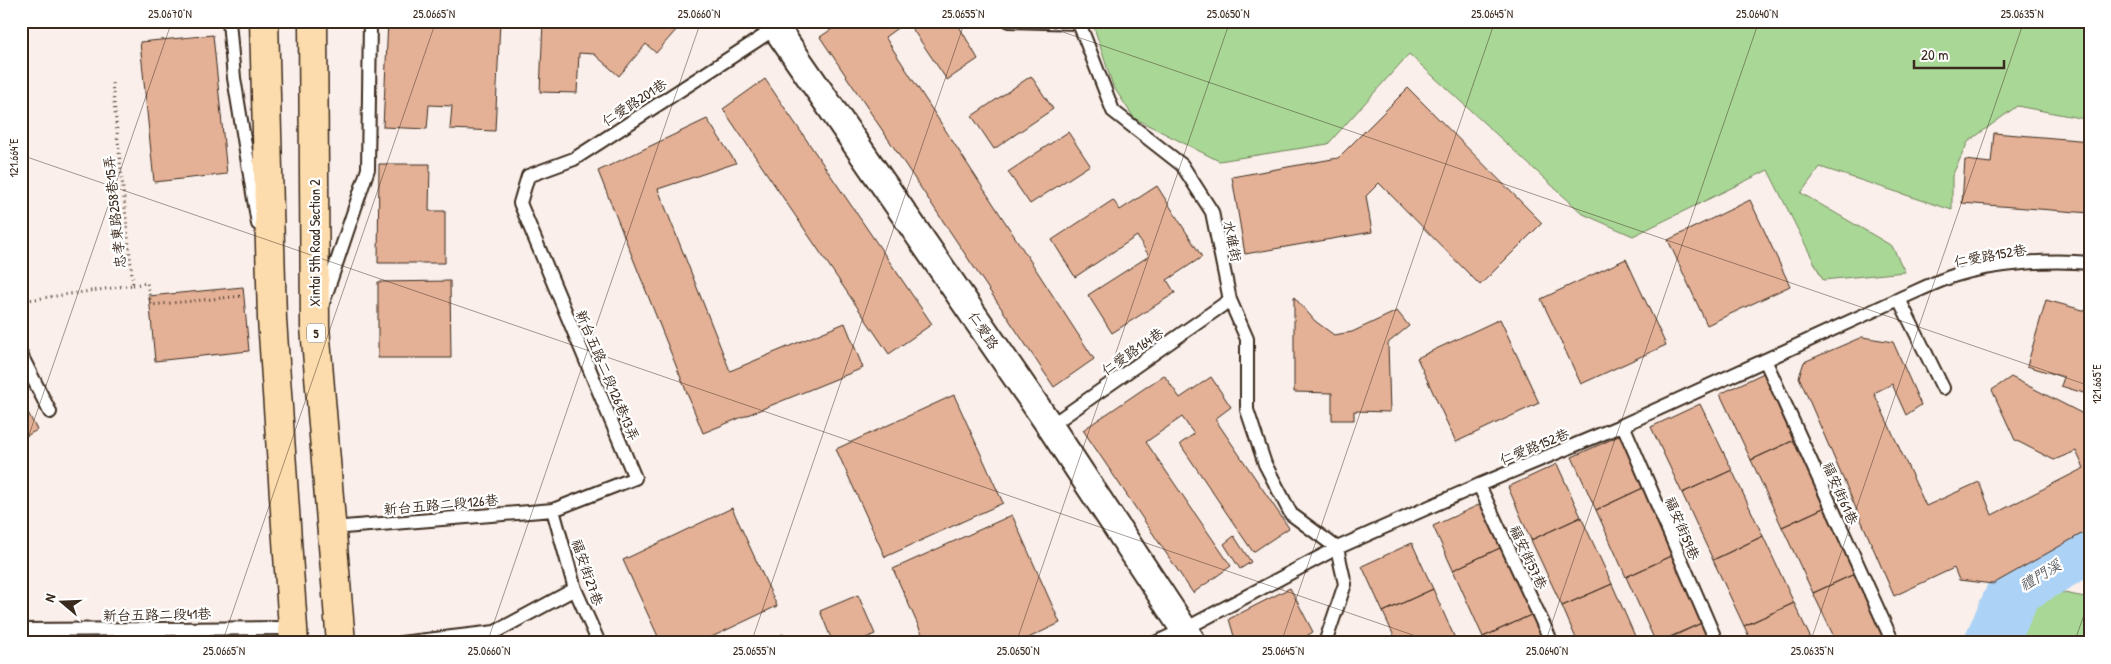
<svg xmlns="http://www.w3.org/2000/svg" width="2111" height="664" viewBox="0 0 2111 664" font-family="'Patrick Hand','LXGW WenKai TC',sans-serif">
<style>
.green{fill:#a9d796;stroke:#72805a}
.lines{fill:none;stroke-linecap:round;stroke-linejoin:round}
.river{stroke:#acd2f6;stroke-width:54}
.building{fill:#e4b196;stroke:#3b2a1e}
.lane-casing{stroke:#3b2a1e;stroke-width:16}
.street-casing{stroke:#3b2a1e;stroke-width:30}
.primary-casing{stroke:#3b2a1e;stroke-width:31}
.path{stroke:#3b2a1e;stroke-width:3;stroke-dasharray:1 4;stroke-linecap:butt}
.lane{stroke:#fff;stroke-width:12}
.street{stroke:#fff;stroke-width:26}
.primary{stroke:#fcdcac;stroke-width:28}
.ticks{fill:none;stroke:#3b2a1e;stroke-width:1;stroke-opacity:0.45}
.labels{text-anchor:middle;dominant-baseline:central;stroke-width:4.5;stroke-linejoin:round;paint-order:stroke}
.shield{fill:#fff;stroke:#766a62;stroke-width:1}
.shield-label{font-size:12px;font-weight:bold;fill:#3b2a1e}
.street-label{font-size:14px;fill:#3b2a1e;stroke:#fff}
.water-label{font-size:15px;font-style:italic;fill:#5d5c5f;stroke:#fff}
.neatline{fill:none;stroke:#3b2a1e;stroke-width:2}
.ticks-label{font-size:12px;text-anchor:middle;fill:#3b2a1e}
</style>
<rect width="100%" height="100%" fill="#faefea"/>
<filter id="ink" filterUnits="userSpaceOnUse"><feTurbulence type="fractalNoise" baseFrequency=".02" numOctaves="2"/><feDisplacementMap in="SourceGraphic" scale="10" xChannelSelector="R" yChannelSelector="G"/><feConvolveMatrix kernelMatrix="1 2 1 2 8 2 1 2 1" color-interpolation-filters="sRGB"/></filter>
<g filter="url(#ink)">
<path class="green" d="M1092,21h998v99l-73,-14 -49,36 -16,34v34l-132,-43 -19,26 91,53 13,26 -82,8 -55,-110 -135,66 -50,-22 -174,-160 -81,90 -109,17 -85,-43 -21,-32z
M2059,592l31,6v45h-133l9,-9z"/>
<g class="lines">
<path class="river" d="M1991,643l24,-54 75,-44"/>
</g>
<path class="building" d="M388,21h112l-5,110 -45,-2 2,-23 -23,-1 -2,24 -44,-2z
M543,21l38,1 103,-1 -28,32 -10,-9 -27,32 -25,-22 -15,-1 -2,40 -37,-1z
M844,21h63l-22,16 209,322 -40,28 -234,-350z
M907,21h49l22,38 -31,21z
M213,35l14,139 -73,8 -14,-140z
M1031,76l22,33 -59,40 -22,-33z
M765,79l167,245 -43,30 -166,-245z
M1408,88l134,135 -62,62 -101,-102 -13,13 6,36 -127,22 -13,-77 106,-19z
M707,119l29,44 -78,26 72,182 115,-48 18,45 -160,65 -105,-262z
M1068,132l22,33 -60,39 -22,-32z
M1994,133l96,8v72l-128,-10 3,-43 26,3z
M379,164h51l-1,47h16v52h-67z
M1157,186l45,71 -35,23 8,13 -63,40 -24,-38 61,-39 -12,-20 -62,41 -23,-37 61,-40 7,10z
M1750,200l40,86 -83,39 -39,-85z
M1626,259l40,86 -85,39 -40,-85z
M450,281l1,77h-73v-76z
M243,287l6,64 -94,10 -6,-65z
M1294,297l21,24 19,14 18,-3 45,-21 12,15 -21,17 2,69 -36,-1v9h-22v-27l-38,-1z
M2046,300l44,12v83l-29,-9 3,-9 -37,-11z
M1500,319l39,84 -83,39 -39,-84z
M1862,337l31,5 28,63 -15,10 -14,-31 -18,9 52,113 53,-24 13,33 92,-47 -8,-17 -22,9 -39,-20 -23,-50 19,-13 78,40 1,112 -97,55 -34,-4 -5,-12 -60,28 -95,-219 5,-15z
M1770,370l31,67 -50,23 -31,-66z
M1164,375l16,23 31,-21 20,30 -16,12 74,109 -36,24 -73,-108 14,-10 -12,-17 -36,25 85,124 -38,27 -110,-163z
M954,395l49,108 -118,54 -49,-108z
M21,399l16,31 -16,9z
M1700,404l32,66 -50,23 -31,-66z
M1621,435l24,52 -49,23 -24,-53z
M1801,437l31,67 -50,23 -31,-67z
M1557,464l24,53 -50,23 -23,-53z
M1732,470l31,66 -50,24 -31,-67z
M1645,487l31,67 -50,23 -30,-67z
M1483,503l19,44 -49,23 -20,-44z
M1832,504l31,66 -50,23 -31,-66z
M732,508l45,98 -78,37h-38l-38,-83z
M1012,515l48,108 -42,20h-92l-33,-74z
M1581,517l31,67 -50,22 -31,-66z
M1234,536l17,26 -11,7 -16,-25z
M1763,536l31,67 -50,23 -31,-66z
M1412,543l21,46 -50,23 -21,-46z
M1502,547l31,67 -50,23 -30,-67z
M1676,554l30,67 -50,22 -30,-66z
M1863,570l31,66 -13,7h-44l-24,-50z
M1612,584l26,59h-60l-16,-37z
M1290,588l23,44 -18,11h-59l-7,-24z
M1433,589l24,54h-60l-14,-31z
M858,595l17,39 -21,9h-21l-13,-32z
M1794,603l19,40h-61l-8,-17z
M1533,614l13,29h-60l-3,-6z
M1706,621l10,22h-57z
M783,634l5,9h-23z"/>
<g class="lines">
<g class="lane-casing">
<path id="lane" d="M229,21l5,57 24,146
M1009,21l70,2 34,88 69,54 30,47 18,88 17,39v71l18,54 26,50 46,34 8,36 -20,59
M1899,299c19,-8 38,-18 57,-24 39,-12 94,-16 134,-12
M323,303l45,-134 2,-148
M21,355l29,57
M1766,362l124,274
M1623,425l94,218
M1050,426l180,-126
M1479,485l73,158
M553,510l22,79 24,54
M332,528l221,-18 82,-32 -115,-275 8,-27 46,-17 205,-133
M21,630l272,-2
M401,643l94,-11 80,-43
M1155,643l30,-14 152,-81 142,-63 144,-60 276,-126 44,89"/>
</g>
<g class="street-casing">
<path id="street" d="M768,21l8,7 274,398 143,217"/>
</g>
<g class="primary-casing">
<path id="primary" d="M264,21l8,298 22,324
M313,21l2,306 26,316"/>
</g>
<path class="path" d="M133,285l14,-2 4,22 92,-9
M21,301l112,-16 -21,-202"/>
<use href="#lane" class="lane"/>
<use href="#street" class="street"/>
<use href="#primary" class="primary"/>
</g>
</g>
<path class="ticks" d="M1031,21l1059,365M21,155l1415,488M21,458l151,-437M21,637l16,6M222,643l214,-622M487,643l214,-622M751,643l214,-622M1016,643l214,-622M1281,643l214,-622M1545,643l214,-622M1810,643l214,-622M2074,643l16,-45"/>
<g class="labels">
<rect class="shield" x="307" y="323.5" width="18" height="19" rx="4"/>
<g class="shield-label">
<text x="316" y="333">5</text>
</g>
<g class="street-label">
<text transform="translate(634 102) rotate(-33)">仁愛路201巷</text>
<text transform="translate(114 212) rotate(-96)">忠孝東路258巷15弄</text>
<text transform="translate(1233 241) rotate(78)">水碓街</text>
<text transform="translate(314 243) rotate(-90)">Xintai 5th Road Section 2</text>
<text transform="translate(1990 255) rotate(-10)">仁愛路152巷</text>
<text transform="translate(984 330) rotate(56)">仁愛路</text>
<text transform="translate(1132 351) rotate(-35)">仁愛路164巷</text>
<text transform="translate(608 375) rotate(67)">新台五路二段126巷13弄</text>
<text transform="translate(1534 446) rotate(-22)">仁愛路152巷</text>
<text transform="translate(1841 493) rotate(66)">福安街61巷</text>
<text transform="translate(441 504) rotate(-5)">新台五路二段126巷</text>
<text transform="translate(1683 528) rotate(67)">福安街59巷</text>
<text transform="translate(1529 557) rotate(65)">福安街57巷</text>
<text transform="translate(588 572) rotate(71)">福安街27巷</text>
<text transform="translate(157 614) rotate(-1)">新台五路二段41巷</text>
</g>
<g class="water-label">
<text transform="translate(2040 575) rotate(-31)">禮門溪</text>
</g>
</g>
<rect width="2111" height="664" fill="none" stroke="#fff" stroke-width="55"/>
<g transform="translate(62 602) rotate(289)" stroke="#ffffff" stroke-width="4" paint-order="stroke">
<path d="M0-4L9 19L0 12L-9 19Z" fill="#3b2a1e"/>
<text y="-8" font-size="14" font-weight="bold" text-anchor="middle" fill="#3b2a1e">N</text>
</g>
<path d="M1914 60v8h90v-8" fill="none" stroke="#3b2a1e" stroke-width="2.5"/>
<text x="1921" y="60" font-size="15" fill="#3b2a1e" stroke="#ffffff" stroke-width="4" paint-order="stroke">20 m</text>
<rect x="28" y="28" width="2056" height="608" class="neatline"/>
<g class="ticks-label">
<text x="170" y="18">25.0670°N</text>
<text x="434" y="18">25.0665°N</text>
<text x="699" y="18">25.0660°N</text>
<text x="963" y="18">25.0655°N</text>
<text x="1228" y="18">25.0650°N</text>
<text x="1492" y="18">25.0645°N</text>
<text x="1757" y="18">25.0640°N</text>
<text x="2022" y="18">25.0635°N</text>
<text transform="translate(14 158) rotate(-90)" y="4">121.664°E</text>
<text transform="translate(2097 384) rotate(-90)" y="4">121.665°E</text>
<text x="224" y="655">25.0665°N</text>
<text x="489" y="655">25.0660°N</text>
<text x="754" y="655">25.0655°N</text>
<text x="1018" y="655">25.0650°N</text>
<text x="1283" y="655">25.0645°N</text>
<text x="1547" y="655">25.0640°N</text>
<text x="1812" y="655">25.0635°N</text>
</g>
</svg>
